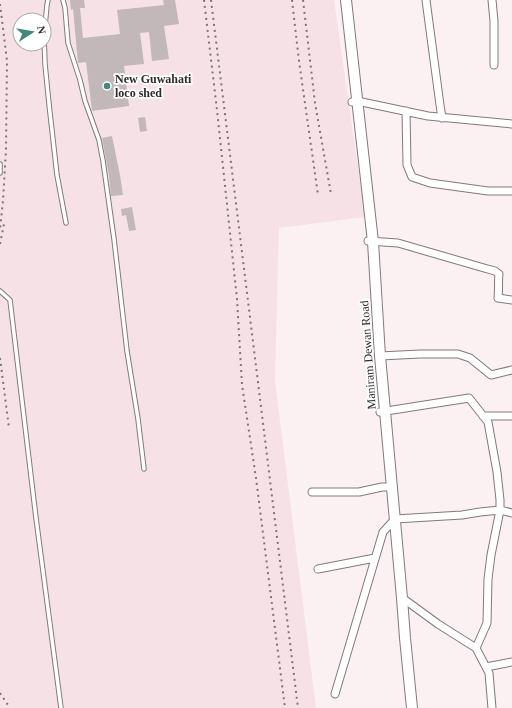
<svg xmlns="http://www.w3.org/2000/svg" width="512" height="708" viewBox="0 0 512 708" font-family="Georgia,serif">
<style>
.built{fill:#f6e2e6;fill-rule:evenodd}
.building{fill:#c2b7b9}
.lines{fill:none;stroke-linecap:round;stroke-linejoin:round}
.service-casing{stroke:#83797b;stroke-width:5.5}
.minor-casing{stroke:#83797b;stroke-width:9}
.primary-casing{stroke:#83797b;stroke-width:12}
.service{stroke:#fff;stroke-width:3.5}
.minor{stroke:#fff;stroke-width:7}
.primary{stroke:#fff;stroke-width:10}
.rail{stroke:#7c7576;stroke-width:2;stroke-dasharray:2 4;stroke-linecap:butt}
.poi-dot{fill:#43887d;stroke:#fff;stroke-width:1.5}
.labels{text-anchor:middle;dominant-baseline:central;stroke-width:3.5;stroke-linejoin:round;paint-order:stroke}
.poi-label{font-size:12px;font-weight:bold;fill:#2e2a2a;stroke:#fff;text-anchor:start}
.street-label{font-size:12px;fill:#2e2a2a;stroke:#fff}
</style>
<rect width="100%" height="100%" fill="#fbf0f2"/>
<path class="built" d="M0,0h334l31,217 -86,11 -4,153 41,327h-316zM20,20h24v24h-24z"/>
<path class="building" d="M70,0h14l1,8h-5l3,30 37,-4 -3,-24 47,-5 -1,-5h12l4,24 -15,2 5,33 -17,2 -3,-29 -9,1 4,31 -20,2 5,40 -37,5 -6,-49 -8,1 -5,-54 -2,1z
M145,117l2,14 -7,1 -2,-14z
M112,136l8,39 3,20 -12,1 -2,-20 -7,-38z
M132,207l4,23 -7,1 -3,-16 -4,1 -1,-7z"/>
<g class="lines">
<g class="service-casing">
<path id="service" d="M48,0l-1,5 -3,31 1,28 4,40 8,71 9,48
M63,0l2,8 3,35 12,37 5,21 14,39 4,21 11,78 13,112 11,68 6,50
M0,164v9
M0,291l10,9 26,218 25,190"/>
</g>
<g class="minor-casing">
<path id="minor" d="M426,0l14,105 2,13
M492,0l2,21v44
M352,102l5,-1 71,15 84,8
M406,111l1,54 5,12 18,6 58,8h24
M368,241l30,2 86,25 11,3 4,3c-1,8 0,16 -1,24l14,2
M380,356l40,-2h38l12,4 21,17 21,-5
M380,412l89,-14 19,24 9,50 3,28v10l-9,45 -3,24 -1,44 -11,25
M483,416h29
M312,492h47l23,-5h11
M318,569l57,-11
M401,597l37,27 38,24 13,25 3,35
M486,667l26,-5
M335,694l48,-162 12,-13 67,-4 18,-3 20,-2 12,3"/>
</g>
<g class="primary-casing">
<path id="primary" d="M346,0l27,242 7,114 22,242 3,40 7,70"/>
</g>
<use href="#service" class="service"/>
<use href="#minor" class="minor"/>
<use href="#primary" class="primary"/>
<path class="rail" d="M204,0l13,110 20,189 5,86 14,93 29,230
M211,0l87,708
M292,0l7,61 19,134
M303,0l12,103 16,91
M0,4l7,57 -1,89 -3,51 -3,28
M0,244l4,-20
M0,358l9,70
M0,693l10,15"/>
</g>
<circle class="poi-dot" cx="107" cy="86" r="4"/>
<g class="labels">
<g class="poi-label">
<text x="115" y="79">New Guwahati<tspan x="115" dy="14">loco shed</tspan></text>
</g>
<g class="street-label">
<text transform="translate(368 355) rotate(-94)">Maniram Dewan Road</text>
</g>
</g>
<g transform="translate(32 32) rotate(78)"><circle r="19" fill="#ffffff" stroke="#abaaaa"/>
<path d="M0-3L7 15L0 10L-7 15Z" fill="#43887d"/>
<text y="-6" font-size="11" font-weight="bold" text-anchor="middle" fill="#2e2a2a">N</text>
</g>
</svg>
